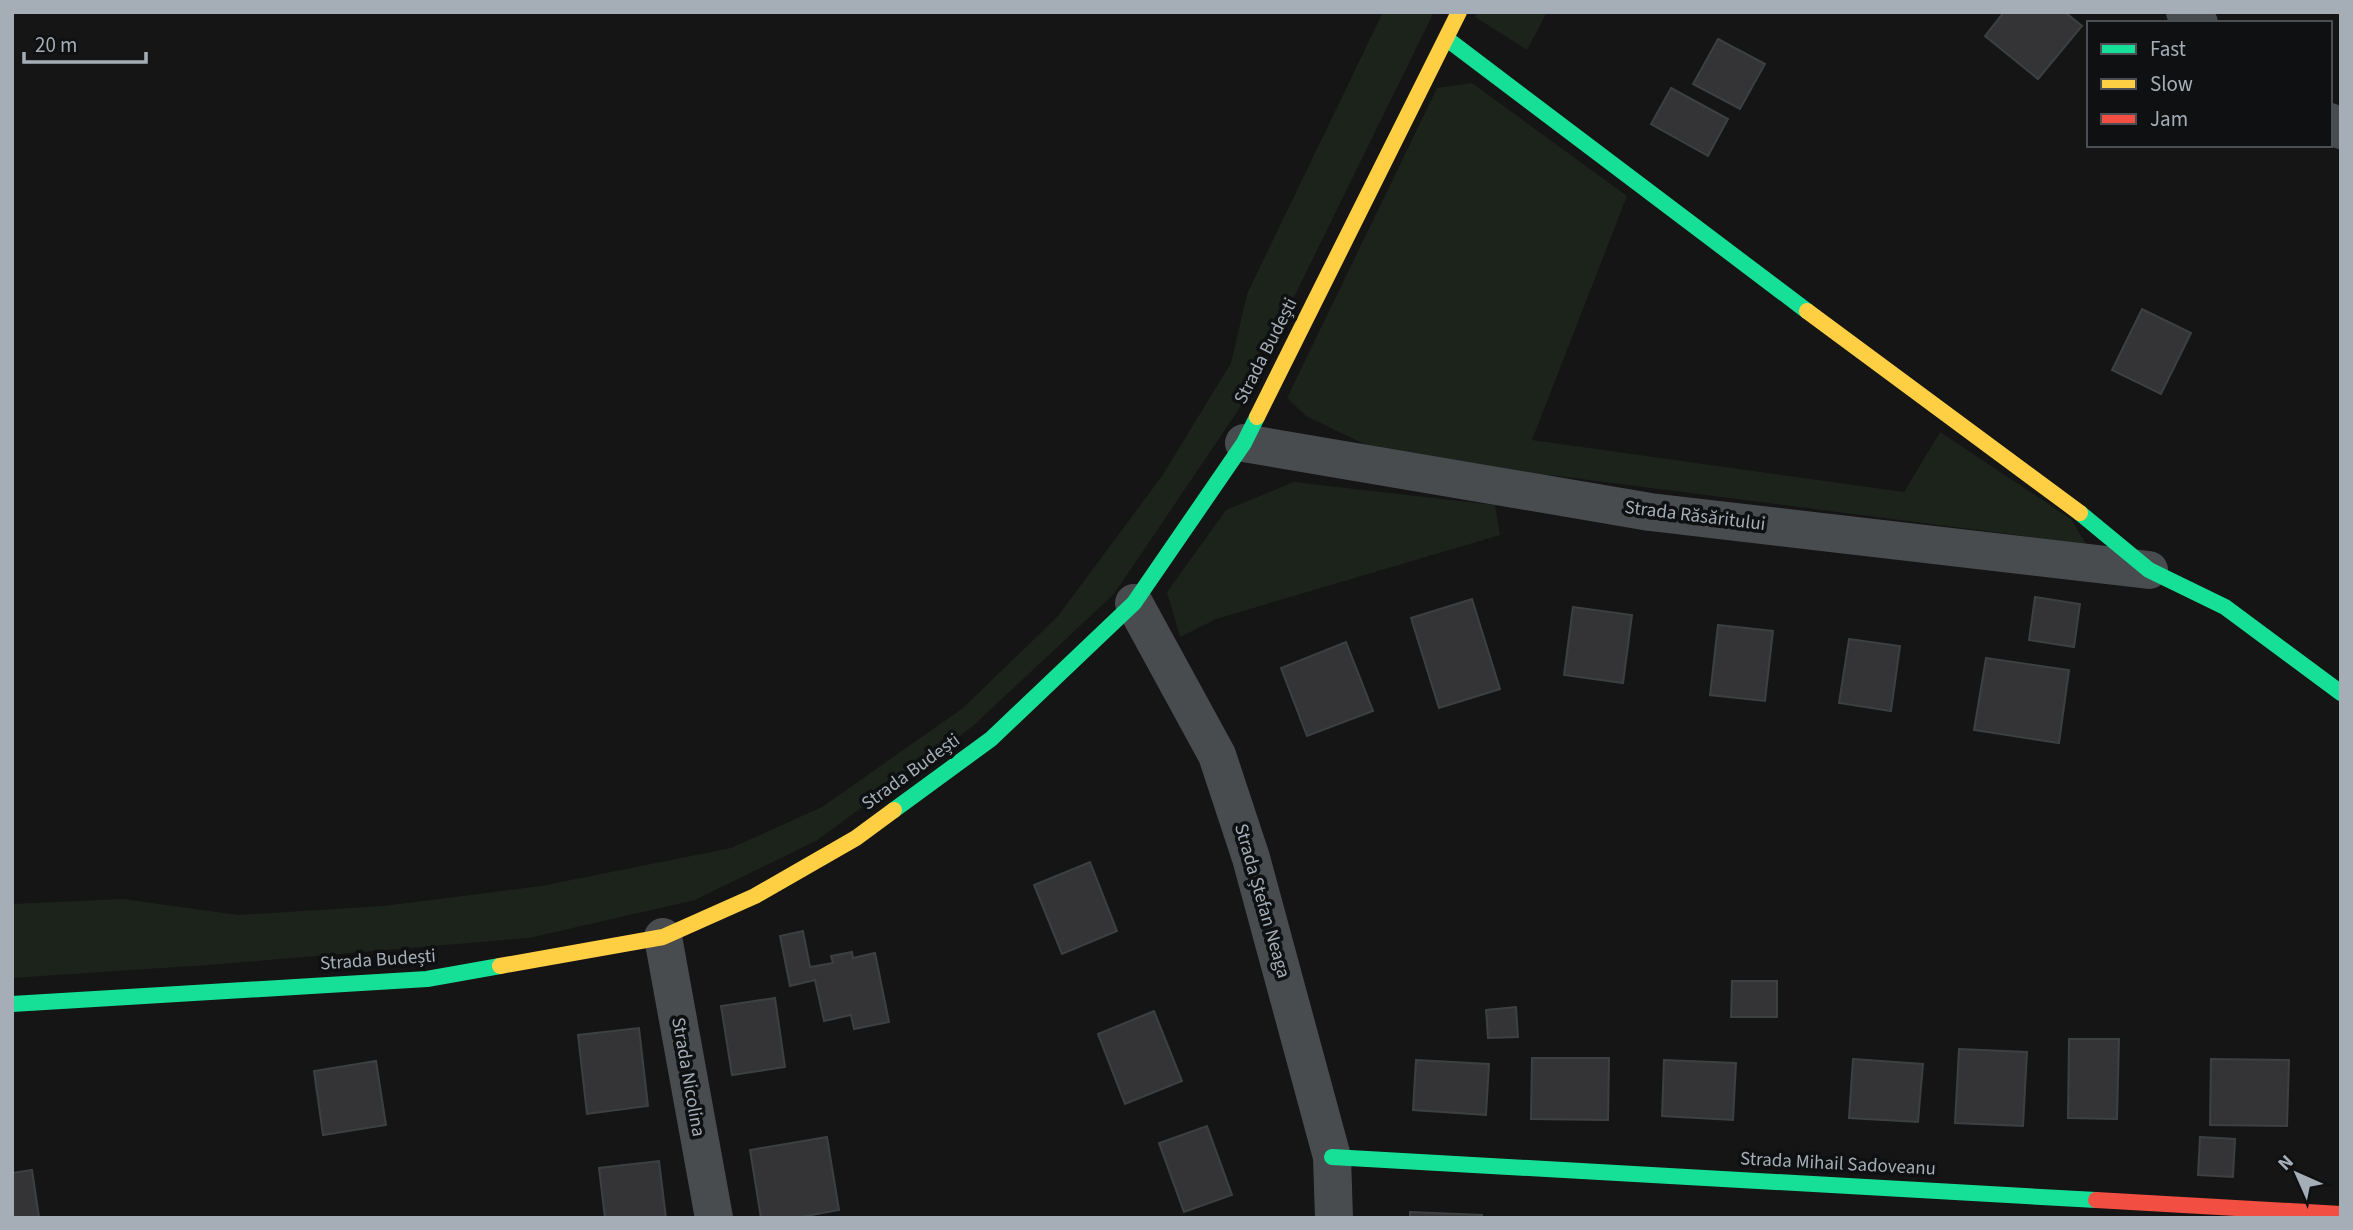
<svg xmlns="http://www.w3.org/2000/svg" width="2353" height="1230" viewBox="0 0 2353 1230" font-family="'Source Sans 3',sans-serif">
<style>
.green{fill:#1b231b}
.building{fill:#343436;stroke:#3d4041;stroke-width:2}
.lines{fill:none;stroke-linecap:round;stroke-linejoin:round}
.street{stroke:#494c4e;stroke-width:38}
.fast{stroke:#16e098;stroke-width:16}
.slow{stroke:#ffcf43;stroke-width:16}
.jam{stroke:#f24e42;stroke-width:16}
.labels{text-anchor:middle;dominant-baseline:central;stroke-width:7;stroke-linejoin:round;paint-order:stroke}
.street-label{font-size:19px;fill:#a5aeb7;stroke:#0f1011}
</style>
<rect width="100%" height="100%" fill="#151515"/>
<path class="green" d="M1383,12h51l-195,397 -125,185 -141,132 -157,115 -121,59 -166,38 -321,27 -196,13v-74l111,-5 115,16 145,-9 158,-20 190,-38 91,-41 141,-99 95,-92 104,-140 69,-113 16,-69z
M1477,12h70l-20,38 -52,-33z
M1472,83l155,113 -95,244 372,52 36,-60 131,87 15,25 -567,-73 -151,-25 -62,-30 -19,-18 150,-310z
M1294,482l201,23 5,30 -284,84 -36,18 -13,-45 59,-82z"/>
<path class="building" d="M2004,12h61l17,14 -44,53 -53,-43z
M1718,39l47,25 -25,45 -47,-25z
M1671,88l57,31 -20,37 -57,-32z
M2142,309l49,24 -30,61 -49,-24z
M2035,597l45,7 -6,43 -45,-7z
M1472,599l28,90 -61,19 -28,-90z
M1573,607l59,8 -9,68 -59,-8z
M1718,625l55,6 -8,70 -55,-6z
M1849,639l51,7 -9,65 -52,-8z
M1346,642l27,69 -66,25 -26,-68z
M1986,658l83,12 -10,73 -85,-13z
M1090,862l27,69 -55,23 -28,-69z
M803,931l7,36 23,-4 -2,-7 21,-4 1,6 22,-5 14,69 -35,7 -3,-14 -27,6 -9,-41 -25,6 -10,-50z
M1732,981h45v36h-46z
M775,998l10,69 -53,8 -11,-69z
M1516,1007l2,30 -30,1 -2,-28z
M1154,1011l28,70 -57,23 -27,-70z
M639,1028l9,78 -61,8 -9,-79z
M2069,1039h50l-2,80 -49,-1z
M1959,1049l68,3 -4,74 -68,-3z
M1532,1058h77l-1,62 -77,-1z
M1853,1059l70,5 -5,58 -69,-4z
M2211,1059l78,1 -2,66 -77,-1z
M1416,1060l73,4 -3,51 -73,-5z
M1664,1060l72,3 -3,57 -71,-4z
M376,1061l10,64 -63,10 -9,-64z
M1207,1126l25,69 -48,17 -25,-69z
M827,1137l12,73 -44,8h-34l-11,-68z
M2200,1137l35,2 -2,38 -35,-2z
M659,1161l7,57h-61l-6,-50z
M32,1170l7,47 -27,1v-45z
M1410,1212l72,3v3h-72z"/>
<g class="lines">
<path class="street" d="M2185,12l14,11
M2330,122l11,8
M1244,443l406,69 499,58
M1134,603l83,152 34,103 81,299 2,61
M663,937l51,281"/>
<path class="fast" d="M1447,39l360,272
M2080,513l69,57 76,37 116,86
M894,810l97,-71 143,-136 110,-160 13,-26
M12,1004l415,-25 73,-13
M1332,1157l764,43"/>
<path class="slow" d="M1807,311l273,202
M1257,417l202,-405
M500,966l163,-29 92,-41 101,-58 38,-28"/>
<path class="jam" d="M2096,1200l245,14"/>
</g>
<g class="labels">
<g class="street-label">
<text transform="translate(1266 351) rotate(-63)">Strada Budești</text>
<text transform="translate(1695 516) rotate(7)">Strada Răsăritului</text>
<text transform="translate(911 772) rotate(-36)">Strada Budești</text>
<text transform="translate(1262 901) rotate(74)">Strada Ștefan Neaga</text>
<text transform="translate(378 960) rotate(-4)">Strada Budești</text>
<text transform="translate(688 1077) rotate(80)">Strada Nicolina</text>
<text transform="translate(1838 1164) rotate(3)">Strada Mihail Sadoveanu</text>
</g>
</g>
<rect width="2353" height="1230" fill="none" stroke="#a5aeb7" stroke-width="28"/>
<rect x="2087" y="21" width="245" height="126" fill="#0f1011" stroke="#4b4f53" stroke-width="2"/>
<rect x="2101" y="44" width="35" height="10" fill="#16e098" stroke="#4b4f53" stroke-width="2"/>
<text x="2150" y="56" font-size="21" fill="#a5aeb7">Fast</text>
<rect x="2101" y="79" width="35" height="10" fill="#ffcf43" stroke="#4b4f53" stroke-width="2"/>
<text x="2150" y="91" font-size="21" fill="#a5aeb7">Slow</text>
<rect x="2101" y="114" width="35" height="10" fill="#f24e42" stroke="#4b4f53" stroke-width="2"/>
<text x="2150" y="126" font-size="21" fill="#a5aeb7">Jam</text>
<g transform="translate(2297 1174) rotate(315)" stroke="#0f1011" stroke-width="5" paint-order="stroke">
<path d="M0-5L12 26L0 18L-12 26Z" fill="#a5aeb7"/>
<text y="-10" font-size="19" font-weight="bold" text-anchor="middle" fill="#a5aeb7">N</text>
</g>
<path d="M24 52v10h122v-10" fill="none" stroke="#a5aeb7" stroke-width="3.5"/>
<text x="35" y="52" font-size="21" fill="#a5aeb7" stroke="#0f1011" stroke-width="5" paint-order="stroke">20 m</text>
</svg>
